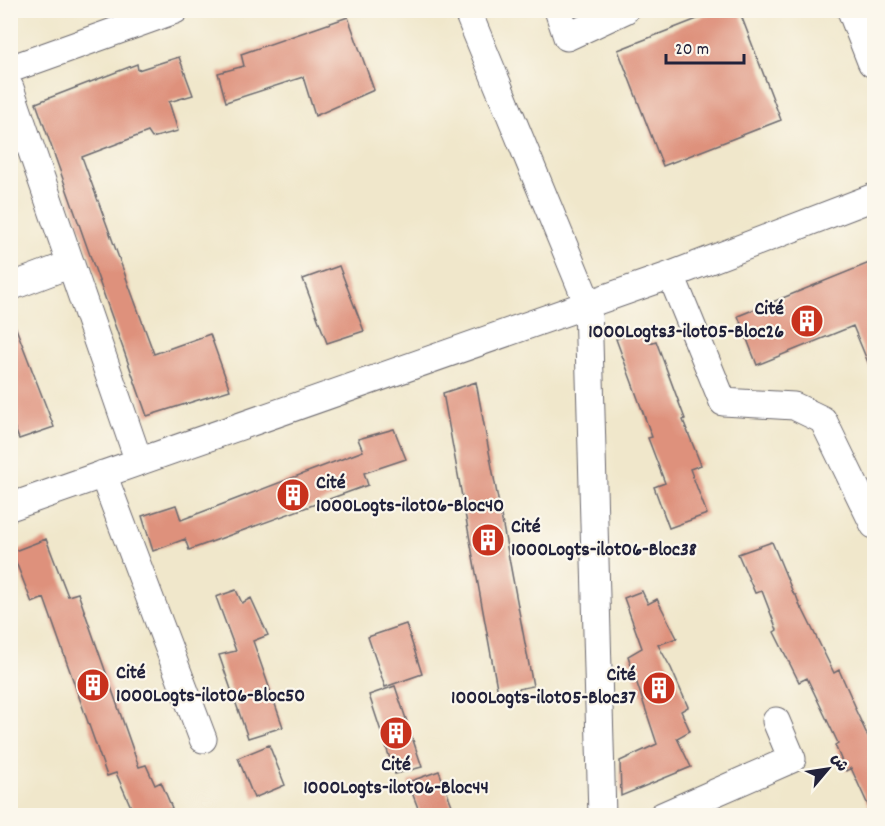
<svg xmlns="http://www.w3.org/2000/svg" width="885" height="826" viewBox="0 0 885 826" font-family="Dekko,'Playpen Sans Arabic',sans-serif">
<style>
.building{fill:#de917b}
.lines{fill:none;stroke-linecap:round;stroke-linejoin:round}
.minor-casing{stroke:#6a676d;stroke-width:29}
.major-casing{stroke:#6a676d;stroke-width:35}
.minor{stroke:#fff;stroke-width:27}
.major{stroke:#fff;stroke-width:33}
.labels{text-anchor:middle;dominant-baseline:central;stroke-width:4.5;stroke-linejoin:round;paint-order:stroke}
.poi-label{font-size:20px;font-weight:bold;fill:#22223b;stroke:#fbf7ec;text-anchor:start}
</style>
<rect width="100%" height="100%" fill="#fbf7ec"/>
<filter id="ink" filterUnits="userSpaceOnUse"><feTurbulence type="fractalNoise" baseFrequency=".0167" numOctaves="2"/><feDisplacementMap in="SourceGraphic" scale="12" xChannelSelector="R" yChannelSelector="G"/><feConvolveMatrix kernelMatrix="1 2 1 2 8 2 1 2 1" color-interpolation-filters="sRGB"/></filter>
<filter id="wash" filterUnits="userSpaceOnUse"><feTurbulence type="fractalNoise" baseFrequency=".008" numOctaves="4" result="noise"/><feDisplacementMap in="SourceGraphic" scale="24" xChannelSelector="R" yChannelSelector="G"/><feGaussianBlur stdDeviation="1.35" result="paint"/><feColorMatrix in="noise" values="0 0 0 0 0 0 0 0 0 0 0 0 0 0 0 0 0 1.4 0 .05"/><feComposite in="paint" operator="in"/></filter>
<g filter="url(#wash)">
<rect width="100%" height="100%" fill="#f0e7cb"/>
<g id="blocks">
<path class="building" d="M720,10h19l42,110 -118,46 -45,-116z
M348,17l26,73 -59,26 -12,-39 -77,25 -8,-29 26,-7 -3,-12z
M179,57l14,38 -24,7 9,29 -26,7 -4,-6 -66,25 72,197 56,-20 20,56 -83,26 -111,-313 101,-39 1,6z
M874,261v116l-21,-51 -96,39 -19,-49z
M339,266l25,65 -37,12 -24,-64z
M10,318h2l42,109 -35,12 -9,-23z
M644,328l6,15 6,-2 29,78 -2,1 18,45 -11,4 17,45 -38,14 -15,-41 11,-4 -17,-45 4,-1 -36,-98z
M476,382l57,304 -35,7 -55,-300z
M394,429l12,30 -42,14 4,12 -179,65 -4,-11 -32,12 -11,-35 34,-11 5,15 182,-69 -5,-12z
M46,539l22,57 10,-3 61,174 7,-2 9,20 6,-3 11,26 -17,8h-20l-19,-43 -9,3 -63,-178 -12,5 -20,-51z
M772,542l22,53h2l5,14 1,-1 32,65 5,-3 17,38 -1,1 19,40v67h-1l-22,-48 -5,3 -11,-26 3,-2 -31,-65 -8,4 -25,-50 3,-2 -15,-39 -7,2 -17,-39z
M236,590l6,13 9,-5 17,37 -15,6 30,86 -35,11 -29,-83 17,-4 -20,-54z
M642,591l6,13 9,-5 20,39 -19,7 13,23 17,39 -7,4 9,20 -13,7 14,29 -70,29 -1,-35 37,-17 -29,-88 14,-8 -18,-50z
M406,624l16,50 -37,13 -17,-50z
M395,686l27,81 -27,7 -26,-79z
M269,745l16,40 -31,13 -16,-40z
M439,771l17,45h-35l-13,-34z"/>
</g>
</g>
<g filter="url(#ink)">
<use href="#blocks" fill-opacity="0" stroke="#6a676d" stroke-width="1.5"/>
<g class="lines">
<g class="minor-casing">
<path id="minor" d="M467,10l121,294 14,512
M558,10l9,27 58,-27
M10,69l165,-59
M10,88l129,374
M671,275l52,127 71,4 29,14 51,105
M10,287l61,-23
M103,474l100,265
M10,507l661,-232 203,-78
M662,816l130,-57 -16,-38"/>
</g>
<g class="major-casing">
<path id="major" d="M854,10l20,51"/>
</g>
<use href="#minor" class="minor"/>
<use href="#major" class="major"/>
</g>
</g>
<defs>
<g id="building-disc" transform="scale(1.725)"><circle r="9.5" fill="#c8321e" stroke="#fbf7ec"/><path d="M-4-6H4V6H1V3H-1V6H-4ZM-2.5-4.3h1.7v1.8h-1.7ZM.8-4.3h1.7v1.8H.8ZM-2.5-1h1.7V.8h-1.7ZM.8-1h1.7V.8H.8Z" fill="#fff"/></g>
</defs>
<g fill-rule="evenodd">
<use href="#building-disc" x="807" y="321"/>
<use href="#building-disc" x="293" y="495"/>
<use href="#building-disc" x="488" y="540"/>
<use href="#building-disc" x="93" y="685"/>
<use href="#building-disc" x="659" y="688"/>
<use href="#building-disc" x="396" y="733"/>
</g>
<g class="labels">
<g class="poi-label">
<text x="784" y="310" text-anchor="end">Cité<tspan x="784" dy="23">1000Logts3-ilot05-Bloc26</tspan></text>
<text x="316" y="484">Cité<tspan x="316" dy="23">1000Logts-ilot06-Bloc40</tspan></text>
<text x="511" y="528">Cité<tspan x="511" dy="23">1000Logts-ilot06-Bloc38</tspan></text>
<text x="116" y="674">Cité<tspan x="116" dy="23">1000Logts-ilot06-Bloc50</tspan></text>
<text x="636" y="676" text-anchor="end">Cité<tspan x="636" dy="23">1000Logts-ilot05-Bloc37</tspan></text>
<text x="396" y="766" text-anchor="middle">Cité<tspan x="396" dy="23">1000Logts-ilot06-Bloc44</tspan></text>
</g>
</g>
<rect width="885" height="826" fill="none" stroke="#fbf7ec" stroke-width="36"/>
<g transform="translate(828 769) rotate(61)" stroke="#fbf7ec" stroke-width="4.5" paint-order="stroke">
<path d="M0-4.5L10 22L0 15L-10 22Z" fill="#22223b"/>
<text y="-9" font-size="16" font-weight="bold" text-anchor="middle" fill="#22223b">ش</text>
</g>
<path d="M666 54v9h78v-9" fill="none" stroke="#22223b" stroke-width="3"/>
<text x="675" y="54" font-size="18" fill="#22223b" stroke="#fbf7ec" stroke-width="4.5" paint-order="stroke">20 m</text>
</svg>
